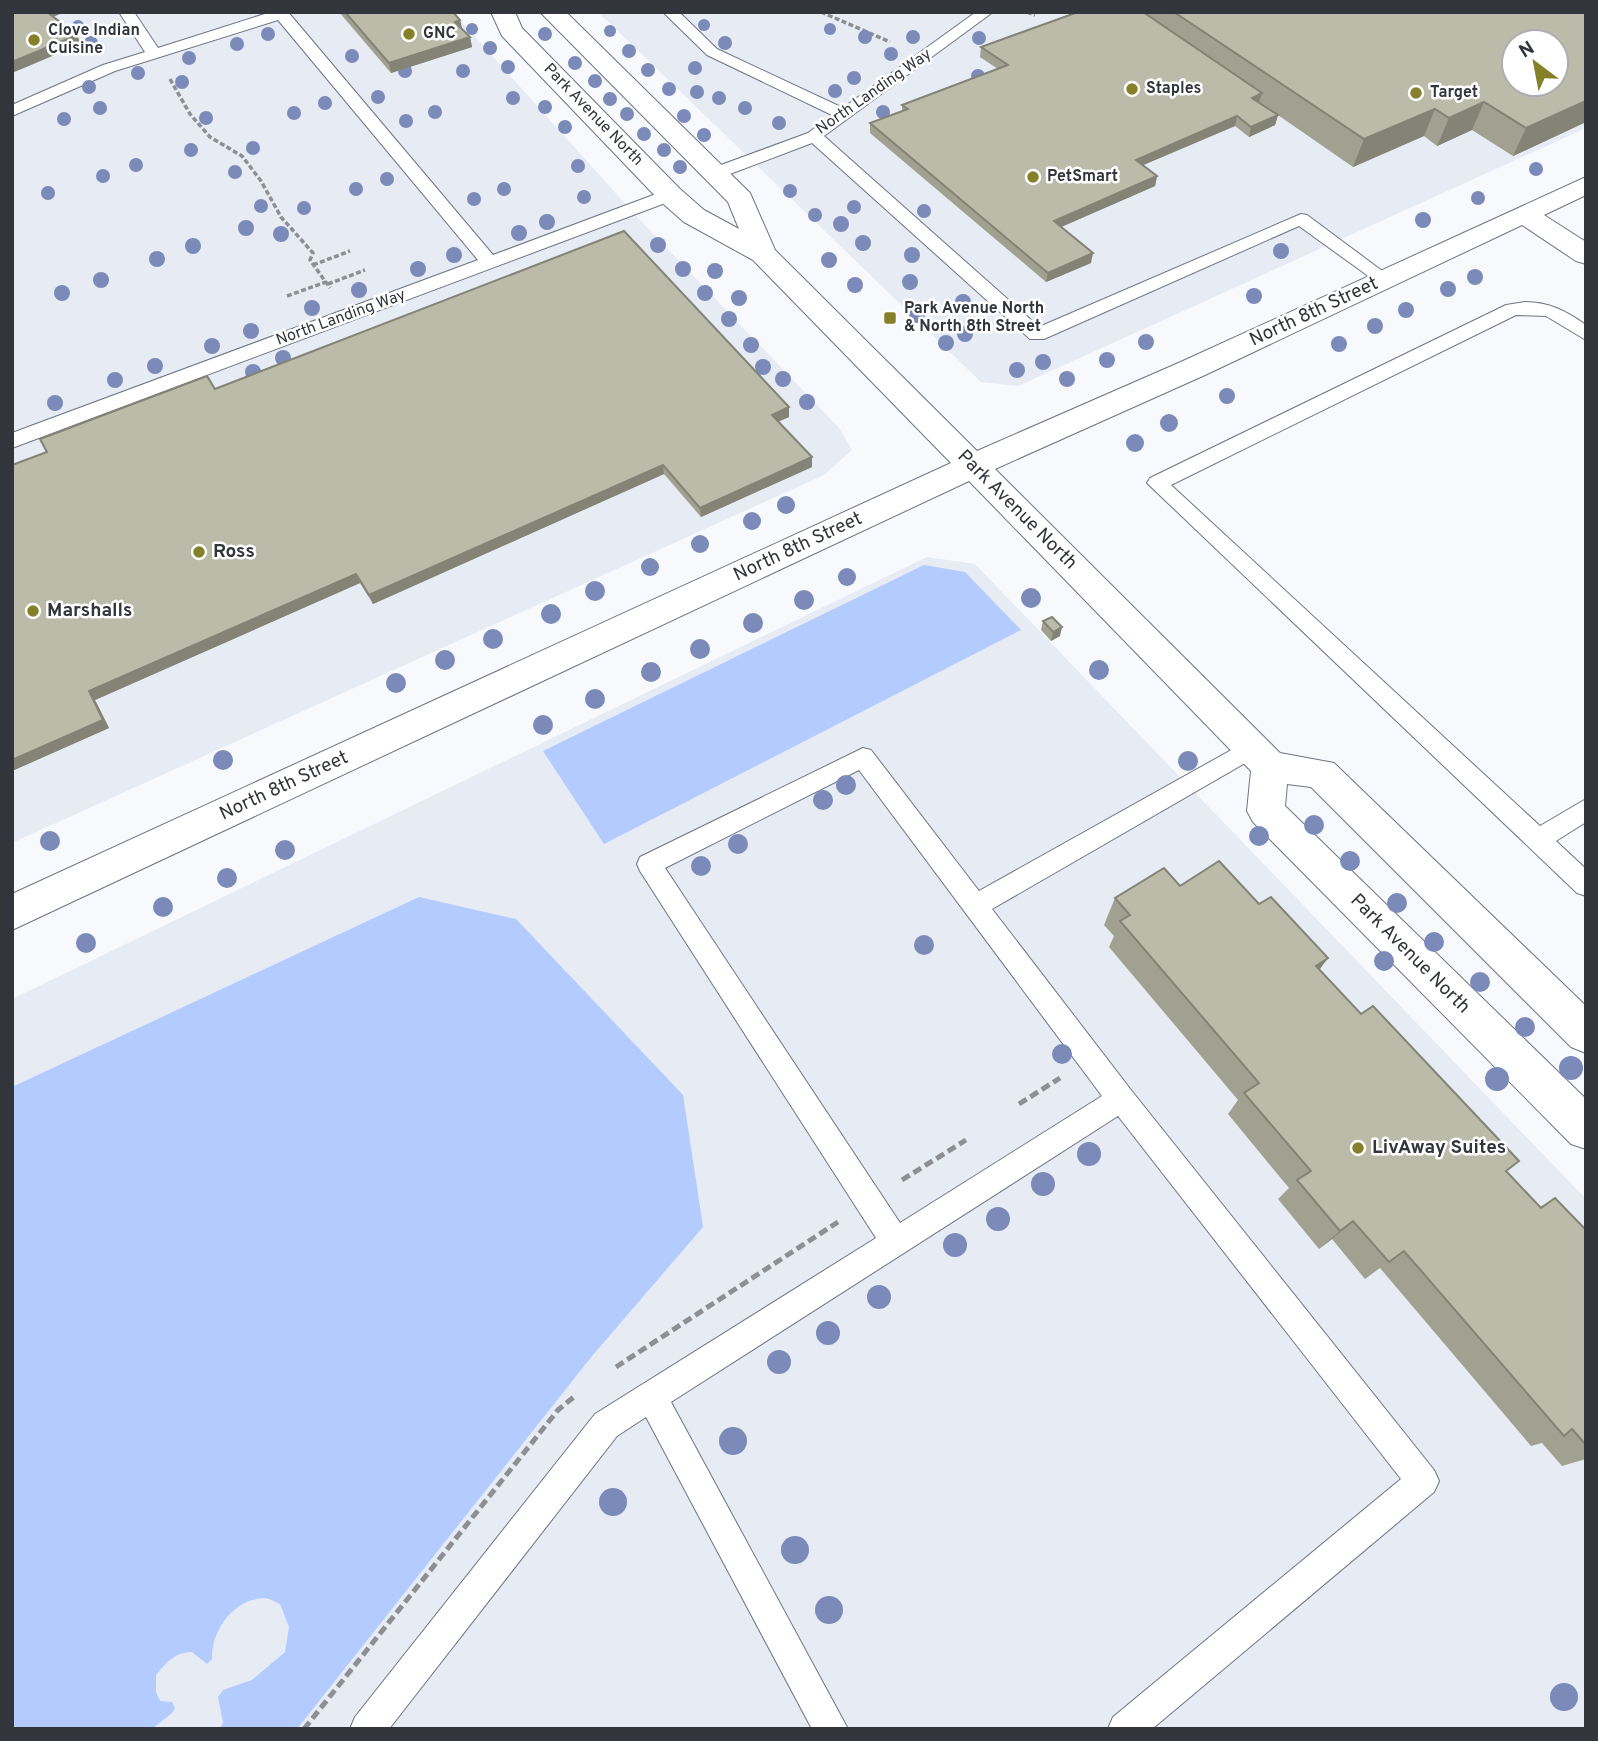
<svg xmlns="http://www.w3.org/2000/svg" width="1598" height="1741" viewBox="0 0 1598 1741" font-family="Overpass,sans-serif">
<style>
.built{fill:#e6ebf4;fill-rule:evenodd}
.green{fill:#b3cbff}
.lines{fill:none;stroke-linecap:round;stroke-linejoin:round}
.lane-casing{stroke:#6e7483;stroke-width:2}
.secondary-casing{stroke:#6e7483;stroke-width:2}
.path-far1{stroke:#8d8f94;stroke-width:3.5;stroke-dasharray:5 2.5;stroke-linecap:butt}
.path{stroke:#8d8f94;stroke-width:5;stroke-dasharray:9 4.5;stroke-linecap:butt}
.lane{fill:#fff;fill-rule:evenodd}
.secondary{fill:#fff;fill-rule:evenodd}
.tree{fill:#7b8ab8}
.wall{fill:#a1a191}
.shaded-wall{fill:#838376}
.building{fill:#bbbba9;stroke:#838376;stroke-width:2;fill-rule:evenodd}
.poi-dot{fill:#85812a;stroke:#fff;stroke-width:2.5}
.labels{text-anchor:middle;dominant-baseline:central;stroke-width:5;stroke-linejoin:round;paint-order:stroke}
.far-poi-label{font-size:16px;font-weight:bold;fill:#32353b;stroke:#fff;text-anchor:start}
.far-street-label{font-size:16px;fill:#32353b;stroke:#fff}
.street-label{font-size:19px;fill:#32353b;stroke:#fff}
.poi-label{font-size:19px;font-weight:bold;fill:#32353b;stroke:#fff;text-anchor:start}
</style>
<rect width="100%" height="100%" fill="#f8f9fd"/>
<path class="built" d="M12,12h441l185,206 201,210 13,22 -28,25 -812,368z
M598,12h988v116l-568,258 -37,-4zM1514,42h42v42h-42z
M927,557l48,7 611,635v530h-1574v-730z"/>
<path class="green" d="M924,565l41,7 56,58 -417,214 -61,-93z
M419,897l97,22 167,176 20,132 -111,129 -295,373h-77l3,-7 -5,-25 5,-7 29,-10 33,-28 4,-25 -9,-23c-4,-2 -11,-6 -16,-6 -31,1 -53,33 -52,61l-5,5 -15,-12c-17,0 -25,10 -36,23v17l4,9 12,1 3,6 -3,5 -20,16h-140v-642z"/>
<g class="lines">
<g class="lane-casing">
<path id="lane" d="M119,12h15l24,36 113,-36h17l205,243 171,-64 6,-1 9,5 -3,4 -664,249v-15l466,-173 -200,-240 -163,51 -103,45v-11l91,-40 42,-13z
M663,12h16l38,37 126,59 133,-96h17l-169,124 215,191 262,-113 6,1 86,64 -9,6 -6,-2 -79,-57 -255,113h-14l-218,-196 -90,34h-12l-2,-4 2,-4 98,-36 24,-18 -125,-60z
M1525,302c24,0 41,9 61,23v15l-40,-24 -30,-1 -345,170 369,341 46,-27v23l-30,19 30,28v27l-9,-3 -430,-410 3,-5 356,-173z
M1251,739l8,2 4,7 -4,7 -267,154 139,181 303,380 5,11 -5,11 -282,237h-44l5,-12 288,-238 -283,-363 -447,286 177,327h-36l-166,-312 -29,19 -228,293h-39l5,-12 240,-303 281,-176 -236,-367 -3,-7 3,-7 223,-109 8,2 108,141zM859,770l243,326 -202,127 -235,-355z"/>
</g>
<g class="secondary-casing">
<path id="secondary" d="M491,12h24l7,16 158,161 24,21 35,19 -11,-27 -188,-190h26l184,181 25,57 202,201 206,-90 403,-184v18l-42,20 42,27v22l-10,-3 -54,-36 -317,150 -210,94 285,284 54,10 252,243v47l-15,-6 -260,-260 -24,-3 -2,22 301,293v50l-15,-5 -318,-322 -6,-11 4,-40 -282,-290 -957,449v-36l939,-431 -198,-203 -69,-38 -24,-21 -158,-165z"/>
</g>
<path class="path-far1" d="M821,12l69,30
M1027,12l8,3
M170,79l20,35 20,23 32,19 19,25 20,36 32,36 -3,7 20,28
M313,265l37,-14
M328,284l37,-14
M287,296l39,-14"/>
<path class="path" d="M1019,1104l41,-26
M902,1180l64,-40
M616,1367l222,-145
M304,1729l254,-319 17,-14"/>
<use href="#lane" class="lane"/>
<use href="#secondary" class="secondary"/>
</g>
<g class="tree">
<circle cx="704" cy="25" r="6"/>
<circle cx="78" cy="26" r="6"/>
<circle cx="472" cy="29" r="6"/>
<circle cx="830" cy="29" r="6"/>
<circle cx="610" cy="31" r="6"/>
<circle cx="268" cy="34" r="7"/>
<circle cx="545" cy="34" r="7"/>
<circle cx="865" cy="37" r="7"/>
<circle cx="913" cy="37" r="7"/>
<circle cx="979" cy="38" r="7"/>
<circle cx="91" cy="43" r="7"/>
<circle cx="725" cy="43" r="7"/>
<circle cx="237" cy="44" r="7"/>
<circle cx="490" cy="48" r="7"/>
<circle cx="629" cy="51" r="7"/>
<circle cx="891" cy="54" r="7"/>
<circle cx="352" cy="56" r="7"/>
<circle cx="189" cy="58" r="7"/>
<circle cx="575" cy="63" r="7"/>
<circle cx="508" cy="67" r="7"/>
<circle cx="695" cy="68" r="7"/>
<circle cx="648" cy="70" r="7"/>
<circle cx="405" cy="71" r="7"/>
<circle cx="463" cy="71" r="7"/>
<circle cx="138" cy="73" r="7"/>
<circle cx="978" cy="76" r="7"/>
<circle cx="854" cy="78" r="7"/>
<circle cx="595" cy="81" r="7"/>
<circle cx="182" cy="82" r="7"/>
<circle cx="89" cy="87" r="7"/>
<circle cx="669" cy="89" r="7"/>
<circle cx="835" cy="91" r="7"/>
<circle cx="697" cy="92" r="7"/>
<circle cx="378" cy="97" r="7"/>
<circle cx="513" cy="98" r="7"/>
<circle cx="719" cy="98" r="7"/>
<circle cx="610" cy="99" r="7"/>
<circle cx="325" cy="103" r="7"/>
<circle cx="545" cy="107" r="7"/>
<circle cx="100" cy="108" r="7"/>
<circle cx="745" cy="108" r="7"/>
<circle cx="435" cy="112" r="7"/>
<circle cx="883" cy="112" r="7"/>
<circle cx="294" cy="113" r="7"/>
<circle cx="627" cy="114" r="7"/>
<circle cx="684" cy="116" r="7"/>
<circle cx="206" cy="118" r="7"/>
<circle cx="64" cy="119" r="7"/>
<circle cx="406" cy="121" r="7"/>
<circle cx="779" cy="123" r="7"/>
<circle cx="565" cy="127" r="7"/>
<circle cx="644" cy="134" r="7"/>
<circle cx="704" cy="135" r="7"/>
<circle cx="253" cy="148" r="7"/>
<circle cx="191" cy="150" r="7"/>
<circle cx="664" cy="150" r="7"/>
<circle cx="136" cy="165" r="7"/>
<circle cx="578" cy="166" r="7"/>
<circle cx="680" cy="167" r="7"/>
<circle cx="1536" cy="169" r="7"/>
<circle cx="235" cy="172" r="7"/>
<circle cx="103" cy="176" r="7"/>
<circle cx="387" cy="179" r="7"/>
<circle cx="356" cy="189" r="7"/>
<circle cx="504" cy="189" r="7"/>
<circle cx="790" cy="191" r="7"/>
<circle cx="48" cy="193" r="7"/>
<circle cx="584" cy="197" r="7"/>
<circle cx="1478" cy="198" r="7"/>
<circle cx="474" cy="199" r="7"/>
<circle cx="261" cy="206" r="7"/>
<circle cx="854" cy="207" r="7"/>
<circle cx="304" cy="208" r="7"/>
<circle cx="924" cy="211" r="7"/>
<circle cx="815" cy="215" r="7"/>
<circle cx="1423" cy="220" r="8"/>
<circle cx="547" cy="222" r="8"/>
<circle cx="841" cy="224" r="8"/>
<circle cx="246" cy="228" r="8"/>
<circle cx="519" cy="233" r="8"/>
<circle cx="281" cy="234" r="8"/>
<circle cx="863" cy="243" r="8"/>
<circle cx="658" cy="245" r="8"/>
<circle cx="193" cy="246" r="8"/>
<circle cx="1281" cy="251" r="8"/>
<circle cx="454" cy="255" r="8"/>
<circle cx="912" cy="255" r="8"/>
<circle cx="157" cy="259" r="8"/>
<circle cx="829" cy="260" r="8"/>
<circle cx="418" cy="269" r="8"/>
<circle cx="683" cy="269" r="8"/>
<circle cx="715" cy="271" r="8"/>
<circle cx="1475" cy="277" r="8"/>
<circle cx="101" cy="280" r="8"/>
<circle cx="910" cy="282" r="8"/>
<circle cx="855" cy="285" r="8"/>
<circle cx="1448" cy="289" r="8"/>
<circle cx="359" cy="290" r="8"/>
<circle cx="62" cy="293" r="8"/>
<circle cx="705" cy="293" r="8"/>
<circle cx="1254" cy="296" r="8"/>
<circle cx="739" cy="298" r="8"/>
<circle cx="963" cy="302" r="8"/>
<circle cx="312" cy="308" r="8"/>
<circle cx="1406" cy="310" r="8"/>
<circle cx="917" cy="315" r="8"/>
<circle cx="729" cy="319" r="8"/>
<circle cx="1375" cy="326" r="8"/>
<circle cx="251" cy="331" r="8"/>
<circle cx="965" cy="334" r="8"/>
<circle cx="1146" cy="342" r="8"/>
<circle cx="946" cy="343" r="8"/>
<circle cx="1339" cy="344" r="8"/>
<circle cx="751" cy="345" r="8"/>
<circle cx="212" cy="346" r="8"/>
<circle cx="283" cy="358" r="8"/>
<circle cx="1107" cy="360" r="8"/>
<circle cx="1043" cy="362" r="8"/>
<circle cx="155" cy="366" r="8"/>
<circle cx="763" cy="367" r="8"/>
<circle cx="1017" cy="370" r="8"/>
<circle cx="253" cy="372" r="8"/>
<circle cx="783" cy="379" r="8"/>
<circle cx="1067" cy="379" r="8"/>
<circle cx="115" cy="380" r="8"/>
<circle cx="1227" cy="396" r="8"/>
<circle cx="807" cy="402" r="8"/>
<circle cx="55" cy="403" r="8"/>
<circle cx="1169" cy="423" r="9"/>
<circle cx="1135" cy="443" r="9"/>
<circle cx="786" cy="505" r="9"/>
<circle cx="752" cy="521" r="9"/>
<circle cx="700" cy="544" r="9"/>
<circle cx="650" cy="567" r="9"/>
<circle cx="847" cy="577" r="9"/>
<circle cx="595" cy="591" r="10"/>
<circle cx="1031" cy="598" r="10"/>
<circle cx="804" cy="600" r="10"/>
<circle cx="551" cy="614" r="10"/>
<circle cx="753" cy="623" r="10"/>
<circle cx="493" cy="639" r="10"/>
<circle cx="700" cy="649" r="10"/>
<circle cx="445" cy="660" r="10"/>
<circle cx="1099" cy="670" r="10"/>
<circle cx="651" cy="672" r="10"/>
<circle cx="396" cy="683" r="10"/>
<circle cx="595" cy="699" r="10"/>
<circle cx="543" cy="725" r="10"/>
<circle cx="223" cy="760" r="10"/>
<circle cx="1188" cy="761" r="10"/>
<circle cx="846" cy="785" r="10"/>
<circle cx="823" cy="800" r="10"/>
<circle cx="1314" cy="825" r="10"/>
<circle cx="1259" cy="836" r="10"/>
<circle cx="50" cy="841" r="10"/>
<circle cx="738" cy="844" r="10"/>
<circle cx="285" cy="850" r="10"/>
<circle cx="1350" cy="861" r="10"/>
<circle cx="701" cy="866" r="10"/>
<circle cx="227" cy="878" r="10"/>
<circle cx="1397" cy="903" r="10"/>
<circle cx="163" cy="907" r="10"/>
<circle cx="1434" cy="942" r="10"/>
<circle cx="86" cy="943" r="10"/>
<circle cx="924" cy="945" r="10"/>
<circle cx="1384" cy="961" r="10"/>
<circle cx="1480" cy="982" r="10"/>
<circle cx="1525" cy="1027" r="10"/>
<circle cx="1062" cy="1054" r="10"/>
<circle cx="1571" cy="1068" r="12"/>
<circle cx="1497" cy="1079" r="12"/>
<circle cx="1089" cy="1154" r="12"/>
<circle cx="1043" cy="1184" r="12"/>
<circle cx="998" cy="1219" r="12"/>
<circle cx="955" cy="1245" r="12"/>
<circle cx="879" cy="1297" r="12"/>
<circle cx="828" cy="1333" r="12"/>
<circle cx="779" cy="1362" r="12"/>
<circle cx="733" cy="1441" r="14"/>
<circle cx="613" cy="1502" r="14"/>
<circle cx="795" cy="1550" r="14"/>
<circle cx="829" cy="1610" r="14"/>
<circle cx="1564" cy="1697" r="14"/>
</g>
<path class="wall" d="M339,12h114l7,8 2,9 8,8 2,10 -81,26z
M1078,12h508v110l-73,34 -41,-26 -35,16 -13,-10 -71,31 -94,-65 19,13 -3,10 -26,12 -14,-11 -92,39 14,11 -2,10 -94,41 30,36 -45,19 -176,-149v-10l32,-12v-6l96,-36 -18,-12 1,-10z
M215,389l574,28 -11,5 34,35v10l-111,50 -37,-43 -291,130 -13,-21 -265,117 14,28 -97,43z
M1043,621l17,15 -9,5 -10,-11z
M1180,886l79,18 69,54 -9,11 221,238 15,-9 31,32v229l-24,7 -20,-23 -11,3 -151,-178 -15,11 -33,-40 -13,10 -41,-50 11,-11 -61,-74 10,-14 -129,-153 5,-11 -10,-11 11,-27z"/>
<path class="shaded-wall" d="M45,12h20l-17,7z
M460,20l2,9 -7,-7z
M77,35l4,9 -69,29v-11z
M470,37l2,10 -81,26 -2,-10z
M1262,93l-3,9 -7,-4z
M1586,101v21l-73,34 13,-28z
M1484,102l-12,28 -35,16 12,-28z
M1435,109l-11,27 -71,31 11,-28z
M1278,115l-3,10 -26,12 2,-10z
M1237,116l-2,10 -101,43 2,-9z
M1157,176l-2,10 -103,45 2,-10z
M1093,253l-2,10 -45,19 2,-9z
M789,407v10l-17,7v-9z
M812,457v10l-111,50 -1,-9z
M663,465l1,9 -291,130 -4,-9z
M356,574l4,9 -265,117 14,28 -97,43v-11l77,-69z
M1062,627l-2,9 -9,5 2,-9z
M1328,958l-19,26 7,-18z
M1353,1221l-21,18 -13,10 21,-18z"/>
<path class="building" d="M12,12h35l30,23 -65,27z
M345,12h108l7,8 -5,2 15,15 -81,26z
M1078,12h65l119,81 -10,5 26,17 -27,12 -14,-11 -101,44 21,16 -103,45 39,32 -45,20 -178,-150 38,-14 -6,-4 106,-40 -27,-18z
M1174,12h412v89l-60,27 -42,-26 -35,16 -14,-9 -71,30zM1514,42h42v42h-42z
M624,231l165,176 -17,8 40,42 -112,51 -37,-43 -294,130 -13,-21 -267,117 14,29 -91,40v-295l35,-13 -7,-13 167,-63 8,13z
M1052,617l10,10 -9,5 -10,-11z
M1219,861l40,43 12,-7 57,61 -12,8 45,48 12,-8 146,155 -13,10 35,37 14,-10 31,32v215l-14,-16 -8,7 -160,-185 -15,11 -36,-41 -13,10 -43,-51 14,-9 -67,-78 15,-10 -139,-162 10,-6 -15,-17 49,-30 16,18z"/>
<g class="poi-dot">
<circle cx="409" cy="34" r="7"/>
<circle cx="34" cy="40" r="7"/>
<circle cx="1132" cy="89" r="7"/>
<circle cx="1416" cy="93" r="7"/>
<circle cx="1033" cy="177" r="7"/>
<rect x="883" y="311" width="14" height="14" rx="3.5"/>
<circle cx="199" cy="552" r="7"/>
<circle cx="33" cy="611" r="7"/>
<circle cx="1358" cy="1148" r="7"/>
</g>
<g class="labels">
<g class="far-poi-label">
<text x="48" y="31">Clove Indian<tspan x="48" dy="18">Cuisine</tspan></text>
<text x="423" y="34">GNC</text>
<text x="1146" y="89">Staples</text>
<text x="1430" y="93">Target</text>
<text x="1047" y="177">PetSmart</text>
<text x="904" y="309">Park Avenue North<tspan x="904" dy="18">&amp; North 8th Street</tspan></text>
</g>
<g class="far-street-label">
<text transform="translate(874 92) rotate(-35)">North Landing Way</text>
<text transform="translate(593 115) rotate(46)">Park Avenue North</text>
<text transform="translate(341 318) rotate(-20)">North Landing Way</text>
</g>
<g class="street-label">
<text transform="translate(1314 312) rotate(-25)">North 8th Street</text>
<text transform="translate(1017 510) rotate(45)">Park Avenue North</text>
<text transform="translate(798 547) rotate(-25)">North 8th Street</text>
<text transform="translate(284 786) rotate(-25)">North 8th Street</text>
<text transform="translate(1410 954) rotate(45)">Park Avenue North</text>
</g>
<g class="poi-label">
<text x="213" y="552">Ross</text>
<text x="47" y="611">Marshalls</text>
<text x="1372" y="1148">LivAway Suites</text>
</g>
</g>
<rect width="1598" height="1741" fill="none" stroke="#32353b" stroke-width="28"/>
<g transform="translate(1535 63) rotate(328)"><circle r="33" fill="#ffffff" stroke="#adaeb1" stroke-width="2"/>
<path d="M0-5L12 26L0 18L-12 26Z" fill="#85812a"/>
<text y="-10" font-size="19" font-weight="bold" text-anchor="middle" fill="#32353b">N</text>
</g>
</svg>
